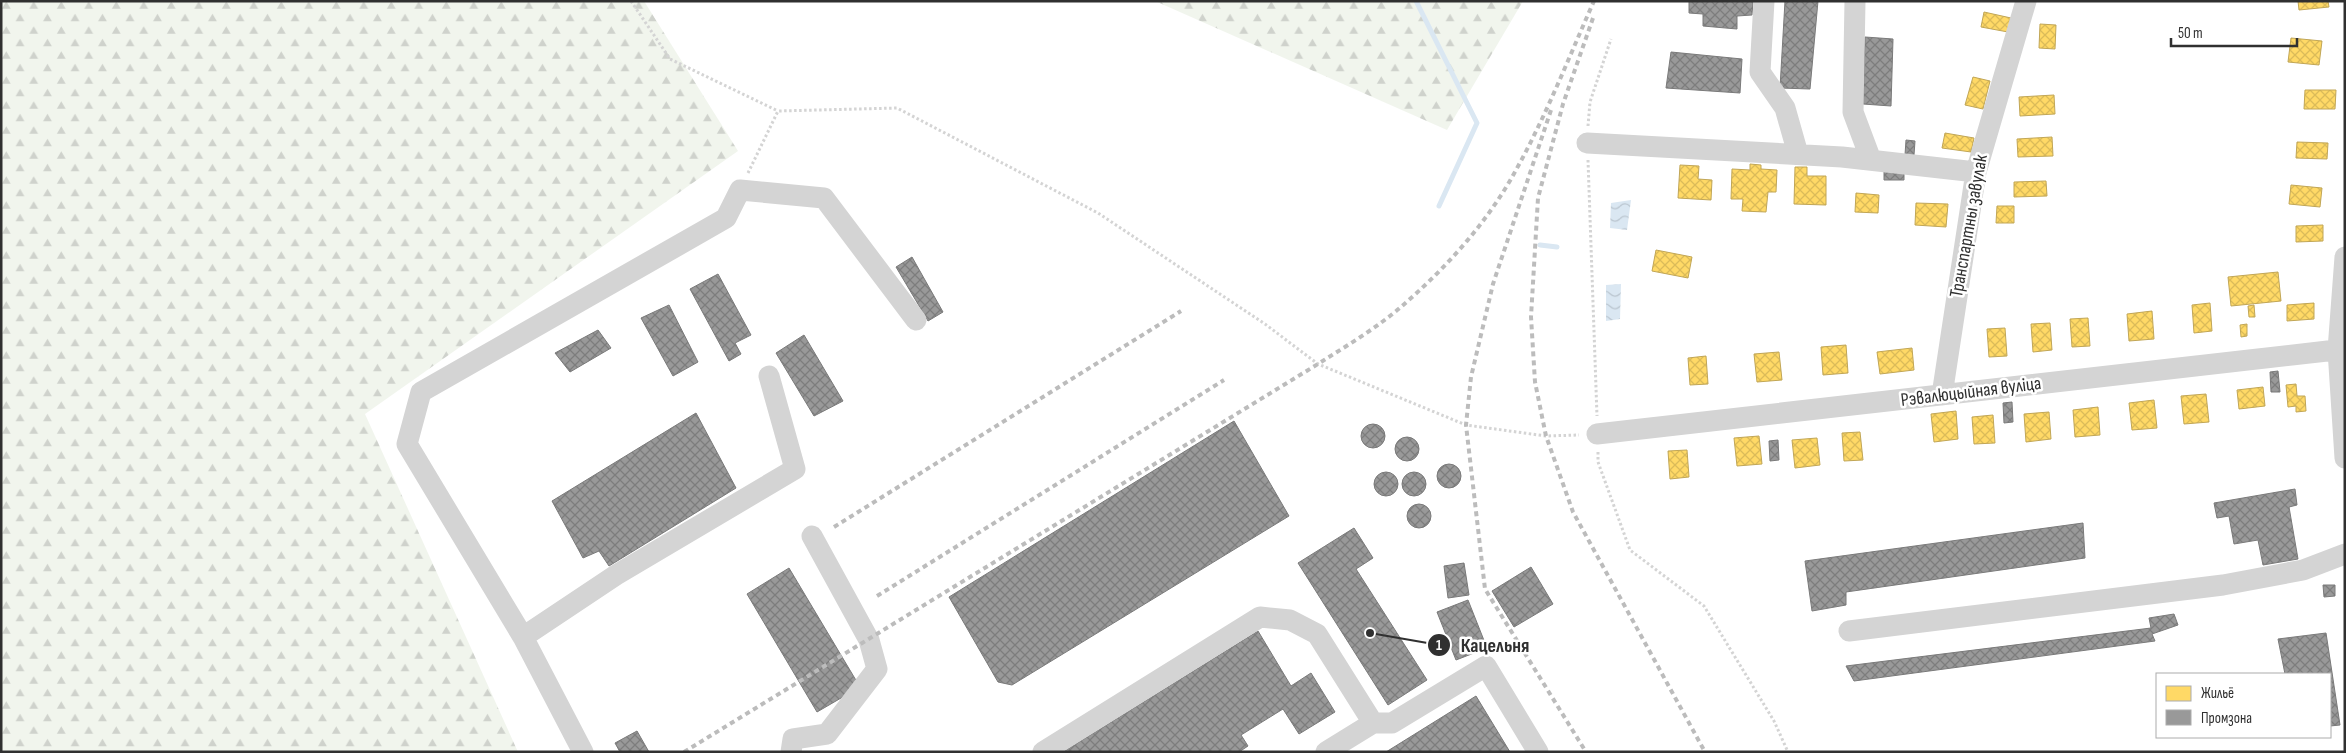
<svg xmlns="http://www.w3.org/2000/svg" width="2346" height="753" viewBox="0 0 2346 753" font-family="'Sofia Sans Condensed',sans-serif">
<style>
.forest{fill:url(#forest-firs)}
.water{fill:url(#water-waves)}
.homes{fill:url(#homes-cross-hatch);stroke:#c1a656}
.industry{fill:url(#industry-cross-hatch);stroke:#7a7a7a}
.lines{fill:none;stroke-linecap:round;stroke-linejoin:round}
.stream{stroke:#dae7f2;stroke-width:5}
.path{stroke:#d4d4d4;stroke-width:3;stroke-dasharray:2.5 2.5;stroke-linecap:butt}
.minor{stroke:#d4d4d4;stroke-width:21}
.rail{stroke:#bcbcbc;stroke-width:4;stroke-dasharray:5 4;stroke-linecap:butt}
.labels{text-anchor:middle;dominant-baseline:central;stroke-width:5;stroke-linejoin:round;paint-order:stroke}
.street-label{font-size:19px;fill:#303030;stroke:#fff}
.leader{fill:none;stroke:#303030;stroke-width:2}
.callout-dot{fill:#303030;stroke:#fff;stroke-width:2}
.mark-label{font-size:15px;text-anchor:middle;font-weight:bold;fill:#fff}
.callout-label{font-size:20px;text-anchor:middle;font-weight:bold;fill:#303030;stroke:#fff;stroke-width:5;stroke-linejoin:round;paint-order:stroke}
</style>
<defs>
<pattern id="forest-firs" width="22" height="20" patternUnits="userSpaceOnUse" patternTransform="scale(1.25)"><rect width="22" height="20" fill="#f1f5ed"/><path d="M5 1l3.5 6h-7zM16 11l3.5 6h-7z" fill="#cfd2cc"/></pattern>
<pattern id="water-waves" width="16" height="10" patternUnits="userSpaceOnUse" patternTransform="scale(1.25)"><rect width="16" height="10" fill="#dae7f2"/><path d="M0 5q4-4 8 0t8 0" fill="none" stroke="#bbc6d0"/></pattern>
<pattern id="homes-cross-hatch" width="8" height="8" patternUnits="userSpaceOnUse" patternTransform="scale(1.25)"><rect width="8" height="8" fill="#ffd966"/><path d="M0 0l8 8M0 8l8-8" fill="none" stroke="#dbbb59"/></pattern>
<pattern id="industry-cross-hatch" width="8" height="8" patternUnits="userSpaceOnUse" patternTransform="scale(1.25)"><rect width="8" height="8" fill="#999"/><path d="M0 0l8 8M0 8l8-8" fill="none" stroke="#7d7d7d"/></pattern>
</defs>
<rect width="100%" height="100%" fill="#fff"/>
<path class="forest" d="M1,1h643l94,150 -373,263 153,338h-517z
M1155,1h368l-76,129z"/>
<path class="water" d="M1631,200l-4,30 -17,-2 1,-25z
M1621,284l-1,35 -14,2v-36z"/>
<path class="homes" d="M2298,1h30l1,6 -30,3z
M1984,12l27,6 -3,14 -27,-5z
M2040,24l16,1 -1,24 -16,-1z
M2291,38l31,3 -3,24 -31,-3z
M1973,77l17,4 -7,28 -18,-4z
M2305,90h31l-1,19h-31z
M2054,95l1,19 -35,2 -1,-19z
M1945,133l29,5 -3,14 -29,-4z
M2052,137l1,19 -35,1 -1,-18z
M2297,142l31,1 -1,16 -31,-1z
M1750,164l11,1v4l16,1 -1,22h-8l-2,20 -24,-1 1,-12h-12l1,-30 18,1z
M1680,165l19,1 -1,13 14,1 -1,20 -33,-2z
M1795,167h12v9h19v29l-32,-1z
M2046,181l1,15 -33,1v-15z
M2291,185l31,3 -2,19 -31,-3z
M1856,193l23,2 -1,18 -23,-1z
M1916,203l32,1 -2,23 -31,-2z
M1997,206h17v17h-18z
M2323,225v16l-27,1v-16z
M1656,250l36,7 -4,21 -36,-7z
M2278,272l3,29 -50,5 -3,-29z
M2210,303l2,28 -18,2 -2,-28z
M2314,303v16l-27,2v-16z
M2254,305l1,12h-6l-1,-11z
M2152,311l2,28 -25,2 -2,-27z
M2088,318l2,28 -18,1 -2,-28z
M2050,323l2,27 -19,2 -2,-28z
M2247,324v12l-6,1 -1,-12z
M2005,328l2,28 -18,1 -2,-28z
M1846,345l2,28 -25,2 -2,-28z
M1912,348l2,22 -34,4 -3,-22z
M1779,352l3,28 -25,2 -3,-28z
M1706,356l2,28 -18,1 -2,-27z
M2296,384l1,12h8l1,15 -10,1v-6l-8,1 -2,-22z
M2263,387l2,19 -26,3 -2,-19z
M2206,394l3,28 -25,2 -3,-28z
M2154,400l3,28 -25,2 -3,-27z
M2098,407l2,28 -25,2 -2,-27z
M1956,411l2,28 -24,3 -3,-28z
M2049,412l2,27 -25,3 -2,-28z
M1993,415l2,28 -21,1 -2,-27z
M1860,432l3,28 -19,1 -2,-28z
M1759,436l3,28 -25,2 -3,-28z
M1817,438l3,27 -25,3 -3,-28z
M1687,450l2,27 -19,2 -2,-28z"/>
<path class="industry" d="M1689,1h64l-1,14 -15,1v13l-34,-3v-12l-14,-1z
M1785,1h33l-8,88 -30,-1z
M1865,37l28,2 -2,67 -28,-2z
M1671,52l71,7 -2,34 -74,-5z
M1906,140l9,1 -1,14h-9z
M1884,169h20v11h-20z
M912,257l31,55 -15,9 -32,-54z
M718,274l33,61 -16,8 6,11 -12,7 -39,-72z
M669,305l29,57 -25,14 -32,-58z
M598,330l13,18 -41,24 -15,-19z
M804,335l39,66 -29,15 -38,-63z
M2278,371l2,21h-9l-1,-20z
M2012,402l1,20 -9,1 -1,-20z
M696,413l40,75 -127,78 -10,-15 -16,7 -31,-57z
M1234,421l55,95 -277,169 -14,-3 -49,-85z
M1361 436a12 12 0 1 1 24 0a12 12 0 1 1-24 0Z
M1395 449a12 12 0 1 1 24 0a12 12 0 1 1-24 0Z
M1778,440l1,20 -9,1 -1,-20z
M1437 476a12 12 0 1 1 24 0a12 12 0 1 1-24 0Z
M1374 484a12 12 0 1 1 24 0a12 12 0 1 1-24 0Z
M1402 484a12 12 0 1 1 24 0a12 12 0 1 1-24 0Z
M2295,489l2,16 -8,2 9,52 -35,6 -5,-25 -24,4 -5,-28 -12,2 -3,-15z
M1407 516a12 12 0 1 1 24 0a12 12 0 1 1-24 0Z
M2083,523l2,35 -239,34v13l-34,6 -7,-50z
M1354,528l19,30 -17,11 71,111 -39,25 -90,-142z
M1464,563l5,32 -21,3 -4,-32z
M1531,567l22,37 -39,23 -22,-36z
M789,568l71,119 -43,25 -70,-118z
M2323,585h12v11l-11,1z
M1468,600l19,48 -31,12 -19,-48z
M2174,614l4,11 -26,9 3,7 -301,40 -8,-15 305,-38 -2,-10z
M1258,631l33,55 20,-13 24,39 -36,22 -16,-25 -42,26 7,11 -9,6h-176z
M2326,633l14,92 -10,1v-52h-45l-7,-35z
M1476,696l34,56h-124z
M637,731l12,21h-29l-5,-9z"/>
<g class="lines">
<path class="stream" d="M1416,1l61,122 -38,83
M1540,245l17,2"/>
<path class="path" d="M631,1l39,58 108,52
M1588,126l2,-24 21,-63
M1588,160l9,256
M748,173l30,-62 119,-3 201,105 167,111 53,40 148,61 80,11 33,-1
M1598,452v10l32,88 74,56 70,115 14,31"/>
<path class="minor" d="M1764,1l-4,71 25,36 13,46
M1855,1l-2,111 18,48
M1587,143l255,14 134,15
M2345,257l-7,93 7,108
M1942,395l34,-223 50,-171
M1597,434l748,-85
M1849,631l374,-46 80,-15 42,-16
M523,637l93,-62 179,-106 -26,-93
M1373,723h19l94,-57 52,86
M583,752l-60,-115 -116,-193 14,-52 305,-174 14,-28 84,8 92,122
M791,752l2,-13 34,-5 50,-65 -8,-29 -57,-104
M1043,752l217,-135 30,3 27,14 56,89 -47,29"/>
<path class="rail" d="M1593,18l-30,86 -25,94 -7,119 4,65 11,54 27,76 132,240
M1551,110l-58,174 -22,93 -5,48 19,164 101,163
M834,527l347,-216
M877,596l347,-216
M684,752l634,-388c28,-18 59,-36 84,-58 44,-38 86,-84 114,-136 30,-54 53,-113 78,-169"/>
</g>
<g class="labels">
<g class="street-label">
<text transform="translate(1969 226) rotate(-80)">Транспартны завулак</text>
<text transform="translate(1971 392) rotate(-7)">Рэвалюцыйная вуліца</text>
</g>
</g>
<path class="leader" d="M1370 633L1439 645"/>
<g class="callout-dot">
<circle cx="1370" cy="633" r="5"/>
<circle cx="1439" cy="645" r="12"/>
</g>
<g class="mark-label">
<text x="1439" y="650">1</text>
</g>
<g class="callout-label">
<text x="1495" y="652">Кацельня</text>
</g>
<rect width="2346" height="753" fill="none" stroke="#303030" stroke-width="5"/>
<rect x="2156" y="673" width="175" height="65" fill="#ffffff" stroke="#acacac"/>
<rect x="2166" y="686" width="25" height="15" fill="#ffd966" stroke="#acacac"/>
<text x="2201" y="698" font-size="15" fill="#303030">Жильё</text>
<rect x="2166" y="710" width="25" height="15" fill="#999999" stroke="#acacac"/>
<text x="2201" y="723" font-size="15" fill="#303030">Промзона</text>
<path d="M2171 38v8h126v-8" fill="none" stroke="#303030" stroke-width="2.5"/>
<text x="2178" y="38" font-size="15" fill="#303030" stroke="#ffffff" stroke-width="4" paint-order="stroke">50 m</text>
</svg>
